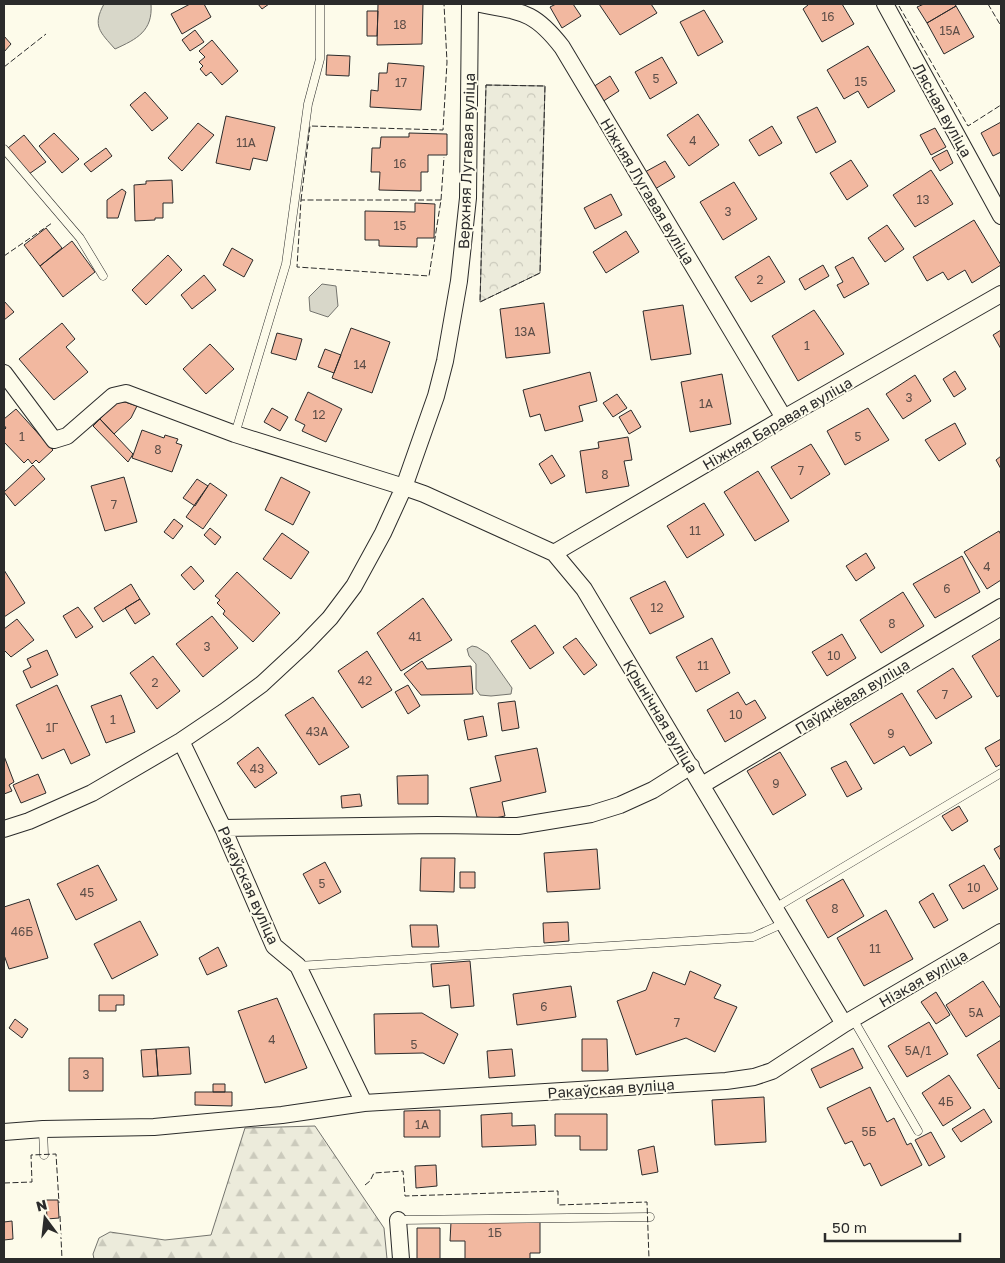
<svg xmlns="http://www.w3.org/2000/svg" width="1005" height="1263" viewBox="0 0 1005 1263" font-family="'Golos Text',sans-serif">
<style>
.forest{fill:url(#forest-firs);stroke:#74746e}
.park{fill:url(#park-crowns);stroke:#74746e}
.water{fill:#d8d7c9;stroke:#74746e}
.building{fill:#f2b8a0;stroke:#2b2b2b}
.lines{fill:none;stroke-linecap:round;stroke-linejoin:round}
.lane-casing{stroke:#2b2b2b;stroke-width:9}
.street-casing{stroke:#2b2b2b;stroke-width:18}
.lane{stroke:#fdfbea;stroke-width:8}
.street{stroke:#fdfbea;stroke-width:16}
.fence{stroke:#2b2b2b;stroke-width:1;stroke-dasharray:6 2.5;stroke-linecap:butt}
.labels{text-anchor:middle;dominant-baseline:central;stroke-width:4;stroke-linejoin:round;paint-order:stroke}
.number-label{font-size:12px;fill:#5d4e48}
.street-label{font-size:15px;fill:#2b2b2b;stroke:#fdfbea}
</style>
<defs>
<pattern id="forest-firs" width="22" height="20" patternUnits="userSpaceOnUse" patternTransform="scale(1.25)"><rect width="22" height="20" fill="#ecebdb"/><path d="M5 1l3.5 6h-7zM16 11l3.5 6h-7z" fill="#cbcabc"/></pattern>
<pattern id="park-crowns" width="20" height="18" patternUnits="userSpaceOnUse" patternTransform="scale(1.25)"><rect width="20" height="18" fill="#ecebdb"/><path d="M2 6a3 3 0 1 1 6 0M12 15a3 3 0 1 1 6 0" fill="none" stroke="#cbcabc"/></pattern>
</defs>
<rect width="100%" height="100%" fill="#fdfbea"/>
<path class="forest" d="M315,1126l69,102 3,31h-293l-1,-5 6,-16 11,-6 55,8 46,-5 34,-107z"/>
<path class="park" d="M486,85l59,1 -5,187 -60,29z"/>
<path class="water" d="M104,4h47c2,27 -14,35 -36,45 -15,-17 -23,-23 -11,-45z
M322,284l14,2 2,20 -10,11 -18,-6 -1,-14z
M472,646l5,1 11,7 24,34 -1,6 -20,2 -11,-1 -4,-6v-25l-7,-8 -2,-7z"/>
<path class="building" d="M190,4h14l7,13 -29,17 -11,-20z
M258,4h11l-7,5z
M378,4h45l-1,40 -45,1z
M556,4h17l8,12 -19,12 -12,-21z
M599,4h52l6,9 -37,22z
M807,4h35l12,20 -32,18 -19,-33 5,-4z
M924,4h31l1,2 -29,17 -10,-16z
M956,6l18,31 -30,17 -17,-31z
M704,10l19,32 -25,14 -18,-34z
M367,11h11l-1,25h-10z
M195,30l9,12 -14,9 -8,-11z
M4,36l7,8 -7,8z
M212,40l26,31 -16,14 -11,-13 -5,4 -6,-7 3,-3 -4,-4 6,-5 -6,-6z
M868,46l27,45 -27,17 -10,-17 -14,8 -17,-29z
M327,55l23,1 -1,20 -23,-1z
M662,57l15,26 -27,16 -15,-27z
M388,63l36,3 -3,44 -51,-3 1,-17 7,1 1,-18h8z
M610,76l9,15 -17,11 -9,-15z
M145,92l23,26 -16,13 -22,-26z
M817,107l19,35 -20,11 -19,-36z
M698,114l21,31 -30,21 -22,-31z
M226,116l49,11 -8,34 -14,-3 -3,12 -34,-7z
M1001,122v30l-8,4 -12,-23z
M198,123l16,12 -32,36 -14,-13z
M772,126l10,17 -23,13 -10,-16z
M935,128l11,19 -15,8 -11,-20z
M54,133l25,26 -17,14 -23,-27z
M409,133l38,1v21h-19v17h-7v19l-42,-1 1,-18h-9l1,-24h8l1,-11h28z
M24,135l22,27 -17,12 -21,-26z
M106,148l6,8 -21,16 -7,-8z
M947,150l6,13 -13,8 -8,-13z
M851,160l17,26 -21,14 -17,-27z
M665,161l10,16 -20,12 -10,-17z
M931,170l22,34 -38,23 -22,-32z
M172,180l1,23h-10v15h-8v2l-20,1 -1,-36 12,-1v-3z
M734,182l23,37 -34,21 -23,-38z
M122,189l4,3 -8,26h-11v-18z
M611,194l11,21 -27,14 -11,-21z
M415,203l20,1 -1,34h-17v9l-38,-1v-6h-14v-29l50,1z
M974,220l27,45 -29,18 -7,-13 -17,10 -5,-8 -16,9 -14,-24z
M887,225l17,24 -19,13 -17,-24z
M46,228l16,20 -22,18 -16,-21z
M626,231l13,21 -33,21 -13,-21z
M72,241l23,31 -32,25 -23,-31z
M232,248l21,12 -9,17 -21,-12z
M168,255l14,15 -36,35 -14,-15z
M769,256l16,26 -34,20 -16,-25z
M853,257l16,27 -25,14 -7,-13 6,-3 -8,-15z
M823,265l6,11 -24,14 -6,-11z
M204,275l12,15 -24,19 -11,-14z
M4,301l10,11 -10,8z
M544,303l6,50 -44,5 -6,-49z
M683,305l8,49 -40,6 -8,-49z
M814,310l30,44 -46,27 -26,-45z
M62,323l13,16 -9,8 22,25 -34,28 -35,-41z
M351,328l39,14 -18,51 -40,-15z
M1001,330v19l-8,-14z
M277,333l25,6 -6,21 -25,-7z
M210,344l24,25 -28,25 -23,-25z
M325,349l16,6 -7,18 -16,-6z
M955,371l11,18 -12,8 -11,-18z
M590,372l7,29 -18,5 4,15 -38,10 -5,-17 -10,3 -7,-27z
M722,374l9,50 -41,8 -9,-50z
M915,375l16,26 -28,18 -17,-25z
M308,392l34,17 -16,33 -24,-11 3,-6 -10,-5z
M617,394l10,14 -14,9 -10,-14z
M125,402l12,4 -6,12 -17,16 -14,-15 16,-16z
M272,408l16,9 -8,14 -16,-9z
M868,408l21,32 -44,25 -18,-34z
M16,409l37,41 -14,13 -3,-3 -4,4 -4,-5 -4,4 -20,-21v-12l2,-2 -2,-3v-6z
M631,410l10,17 -12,7 -10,-17z
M100,419l33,35 -5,8 -35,-36z
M955,423l11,21 -27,17 -14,-21z
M142,430l22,8 1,-3 13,4 -2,4 6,2 -10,27 -40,-14z
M628,437l4,23 -8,1 5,25 -43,7 -6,-42 19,-3 -1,-6z
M811,444l19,30 -39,25 -20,-32z
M552,455l13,21 -14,8 -12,-20z
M1001,456v13l-5,-9z
M33,465l12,14 -30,27 -11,-14z
M758,471l31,50 -34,20 -31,-49z
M124,477l13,45 -32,9 -14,-45z
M281,477l29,15 -17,33 -28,-15z
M197,479l11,7 -13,20 -12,-8z
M210,483l17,12 -24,34 -17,-12z
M704,503l20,32 -37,23 -20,-32z
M174,519l9,7 -10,13 -9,-7z
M210,528l11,9 -6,8 -11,-10z
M999,531l2,4v45l-14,9 -23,-37z
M282,533l27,19 -18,27 -28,-20z
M866,553l9,15 -19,13 -10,-15z
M962,556l18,36 -45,26 -22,-34z
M191,566l13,15 -10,9 -13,-15z
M4,570l21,33 -21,14z
M237,572l43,41 -27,29 -30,-28 2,-3 -8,-8 3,-3 -5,-4z
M665,581l19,36 -34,17 -20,-36z
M131,584l9,15 -37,23 -9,-14z
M903,592l21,34 -43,27 -21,-33z
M423,598l29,42 -51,31 -24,-38z
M140,599l10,15 -15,10 -10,-16z
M78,607l15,20 -17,11 -13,-22z
M212,616l26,32 -35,29 -27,-33z
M17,619l17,21 -23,17 -7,-7v-21z
M535,625l19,28 -24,16 -19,-28z
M842,634l14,24 -29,18 -15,-24z
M576,638l21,27 -13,10 -21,-28z
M712,638l18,35 -34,19 -20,-35z
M1000,639l1,3v53l-4,2 -25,-41z
M47,650l11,25 -27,13 -8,-17 8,-4 -4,-8z
M367,651l25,39 -30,18 -24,-37z
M153,656l27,35 -23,18 -27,-36z
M422,661l5,8 44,-3 2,28 -52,1 -17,-21z
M953,668l19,29 -36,22 -19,-28z
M57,685l33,70 -19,9 -7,-15 -22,10 -26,-54z
M408,685l12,21 -12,8 -13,-22z
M738,692l8,13 9,-5 11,18 -41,24 -18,-32z
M902,693l30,50 -22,13 -6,-10 -30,18 -24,-40z
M121,695l14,37 -29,11 -15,-37z
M313,697l36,50 -30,18 -34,-50z
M515,701l4,27 -17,3 -4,-28z
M483,716l4,20 -19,4 -4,-20z
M1001,739v25l-5,3 -11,-19z
M258,747l19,26 -22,15 -18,-25z
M537,748l9,44 -44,10 3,14 -15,3 -13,-2 -7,-29 31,-7 -6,-25z
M780,752l26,43 -33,20 -26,-44z
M4,756l10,26 -5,3 3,6 -8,3z
M846,761l16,28 -15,8 -16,-29z
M38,774l8,19 -25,10 -8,-18z
M428,775v29h-30l-1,-28z
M360,794l2,12 -20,2 -1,-12z
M959,806l9,15 -16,10 -10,-15z
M1001,845v16l-7,-12z
M597,849l3,40 -53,3 -3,-39z
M421,858h34l-1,34 -34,-1z
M325,862l16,30 -22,12 -16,-30z
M98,865l19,35 -41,20 -19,-36z
M984,865l14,24 -35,20 -14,-24z
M460,872h15v16h-15z
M843,879l21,37 -36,22 -22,-38z
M933,893l15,27 -14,8 -15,-26z
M29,899l19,59 -39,11 -5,-14v-48z
M886,910l27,49 -49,27 -27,-48z
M140,921l18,34 -46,24 -18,-35z
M568,922l1,19 -25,2 -1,-20z
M410,925h27l2,22h-27z
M218,947l9,19 -20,9 -8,-17z
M470,961l4,45 -23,2 -2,-23 -16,2 -2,-23z
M690,971l31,14 -7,13 23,9 -22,45 -29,-14 -50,17 -19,-54 29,-11 7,-18 32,13z
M983,981l18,28v6l-35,22 -20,-32z
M571,986l5,31 -59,8 -4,-31z
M936,992l14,23 -14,9 -15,-22z
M99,995h25v10h-8v6h-17z
M277,998l30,70 -42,15 -27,-72z
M422,1013l36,21 -14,30 -21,-11 -48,1 -1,-40z
M15,1019l13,10 -6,9 -13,-10z
M929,1022l19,32 -41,23 -19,-31z
M582,1039h25l1,32h-26z
M1001,1040v47l-2,2 -22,-34z
M189,1047l2,27 -33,2 -2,-27z
M853,1048l10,20 -43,20 -9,-19z
M156,1049l2,27 -15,1 -2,-27z
M512,1049l3,27 -26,2 -2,-27z
M69,1058h34v33h-34z
M949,1075l22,33 -28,18 -21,-33z
M213,1084h12v8h-12z
M870,1087l17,35 7,-4 13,27 4,-2 11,22 -41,21 -11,-23 -6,3 -12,-25 -7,3 -18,-36z
M195,1092h37v14l-37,-1z
M764,1097l2,45 -51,3 -3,-45z
M984,1109l8,13 -31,20 -9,-13z
M440,1110v27h-36v-26z
M512,1113v13l23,-1 1,20 -54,2 -1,-32z
M555,1114h52v36h-27v-14h-25z
M931,1132l14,25 -16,9 -14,-26z
M654,1146l4,26 -16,3 -4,-25z
M436,1165l1,21 -21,2 -1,-22z
M46,1200h12l1,18 -12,1z
M12,1221l1,18 -9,1v-18z
M451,1222h89v31h-10v6h-65v-18h-15z
M417,1228h23v31h-23z"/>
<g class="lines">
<g class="lane-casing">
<path id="lane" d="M4,149l76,89 23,38
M235,434l51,-170 22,-160 12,-45v-55
M775,908l226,-135
M298,966l455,-29 31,-14
M853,1019l65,112
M43,1129l1,26
M398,1220l252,-3"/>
</g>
<g class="street-casing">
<path id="street" d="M480,4c42,8 54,7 82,43l222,371
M885,4l116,212
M4,373l50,67 13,-4 46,-40 13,-3 109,41 169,53 20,7 130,59 30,36 260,435
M554,553l230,-135 217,-124
M181,741l42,87 51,118 24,20 66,137
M702,785l299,-178
M223,828l214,-3 81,1 73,-12 29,-9 33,-15 38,-24
M4,829l25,-8 63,-28 89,-52 43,-29 38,-28 42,-39 26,-27 24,-32 29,-53 21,-46 32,-91 9,-35 14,-80 9,-83 2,-194
M4,1132l39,-3 111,-2 128,-12 82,-12 362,-22 28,-4 18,-6 72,-47 157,-92
M398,1220l3,39"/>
</g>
<use href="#lane" class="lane"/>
<use href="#street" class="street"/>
<path class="fence" d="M988,4l13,22
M899,6l69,120 33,-21
M4,67l42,-33
M486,85l59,1 -5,187 -60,29z
M301,200l9,-74 133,4 4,-68 -3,-58
M441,200h-140l-4,67 132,9 12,-76 3,-43
M4,256l48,-33
M4,1183l28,-1 -1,-27 25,-1 3,49
M365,1185l5,-4 4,-8 29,-2 2,25 153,-5v14l89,-3 2,57
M60,1216l2,43"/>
</g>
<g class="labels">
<g class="number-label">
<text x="828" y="16">16</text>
<text x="400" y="24">18</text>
<text x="950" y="30">15А</text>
<text x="656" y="78">5</text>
<text x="861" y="81">15</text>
<text x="401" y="82">17</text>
<text x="693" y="140">4</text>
<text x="246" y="142">11А</text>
<text x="400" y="163">16</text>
<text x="923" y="199">13</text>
<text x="728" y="211">3</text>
<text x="400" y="225">15</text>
<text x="760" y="279">2</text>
<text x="525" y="331">13А</text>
<text x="807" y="345">1</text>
<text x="360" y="364">14</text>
<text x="909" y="397">3</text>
<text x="706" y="403">1А</text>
<text x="319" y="414">12</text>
<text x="22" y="436">1</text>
<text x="858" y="436">5</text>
<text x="158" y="449">8</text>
<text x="801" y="470">7</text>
<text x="605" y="474">8</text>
<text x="114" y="504">7</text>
<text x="695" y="530">11</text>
<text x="987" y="566">4</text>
<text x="947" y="588">6</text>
<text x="657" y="607">12</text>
<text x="892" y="623">8</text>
<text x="415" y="636">41</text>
<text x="207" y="646">3</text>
<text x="834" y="655">10</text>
<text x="703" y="665">11</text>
<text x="365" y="680">42</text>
<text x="155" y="682">2</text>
<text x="945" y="694">7</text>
<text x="736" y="714">10</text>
<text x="113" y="719">1</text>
<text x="52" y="727">1Г</text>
<text x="317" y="731">43А</text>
<text x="891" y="733">9</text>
<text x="257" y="768">43</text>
<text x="776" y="783">9</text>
<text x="322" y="883">5</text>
<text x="974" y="887">10</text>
<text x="87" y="892">45</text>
<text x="835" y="908">8</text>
<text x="22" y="931">46Б</text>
<text x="875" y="948">11</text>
<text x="544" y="1006">6</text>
<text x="976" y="1012">5А</text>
<text x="677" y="1022">7</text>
<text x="272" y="1039">4</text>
<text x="414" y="1044">5</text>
<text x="918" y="1050">5А/1</text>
<text x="86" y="1074">3</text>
<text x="946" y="1101">4Б</text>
<text x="422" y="1124">1А</text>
<text x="869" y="1131">5Б</text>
<text x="495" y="1232">1Б</text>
</g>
<g class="street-label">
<text transform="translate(943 110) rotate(61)">Лясная вуліца</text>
<text transform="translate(466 161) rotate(-88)">Верхняя Лугавая вуліца</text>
<text transform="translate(648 191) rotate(59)">Ніжняя Лугавая вуліца</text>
<text transform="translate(777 423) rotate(-30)">Ніжняя Баравая вуліца</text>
<text transform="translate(852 696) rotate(-31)">Паўднёвая вуліца</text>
<text transform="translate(661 716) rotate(59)">Крынічная вуліца</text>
<text transform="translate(249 885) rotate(66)">Ракаўская вуліца</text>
<text transform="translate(923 978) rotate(-30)">Нізкая вуліца</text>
<text transform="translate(611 1088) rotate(-4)">Ракаўская вуліца</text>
</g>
</g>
<rect width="1005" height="1263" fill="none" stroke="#2b2b2b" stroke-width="10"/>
<g transform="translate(45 1218) rotate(345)" stroke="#fdfbea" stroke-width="4" paint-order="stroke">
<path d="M0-4L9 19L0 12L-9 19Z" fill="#2b2b2b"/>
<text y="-8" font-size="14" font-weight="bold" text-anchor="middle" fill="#2b2b2b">N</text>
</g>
<path d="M825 1233v8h135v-8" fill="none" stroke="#2b2b2b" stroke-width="2.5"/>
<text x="832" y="1233" font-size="15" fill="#2b2b2b" stroke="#fdfbea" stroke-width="4" paint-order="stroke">50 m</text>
</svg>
